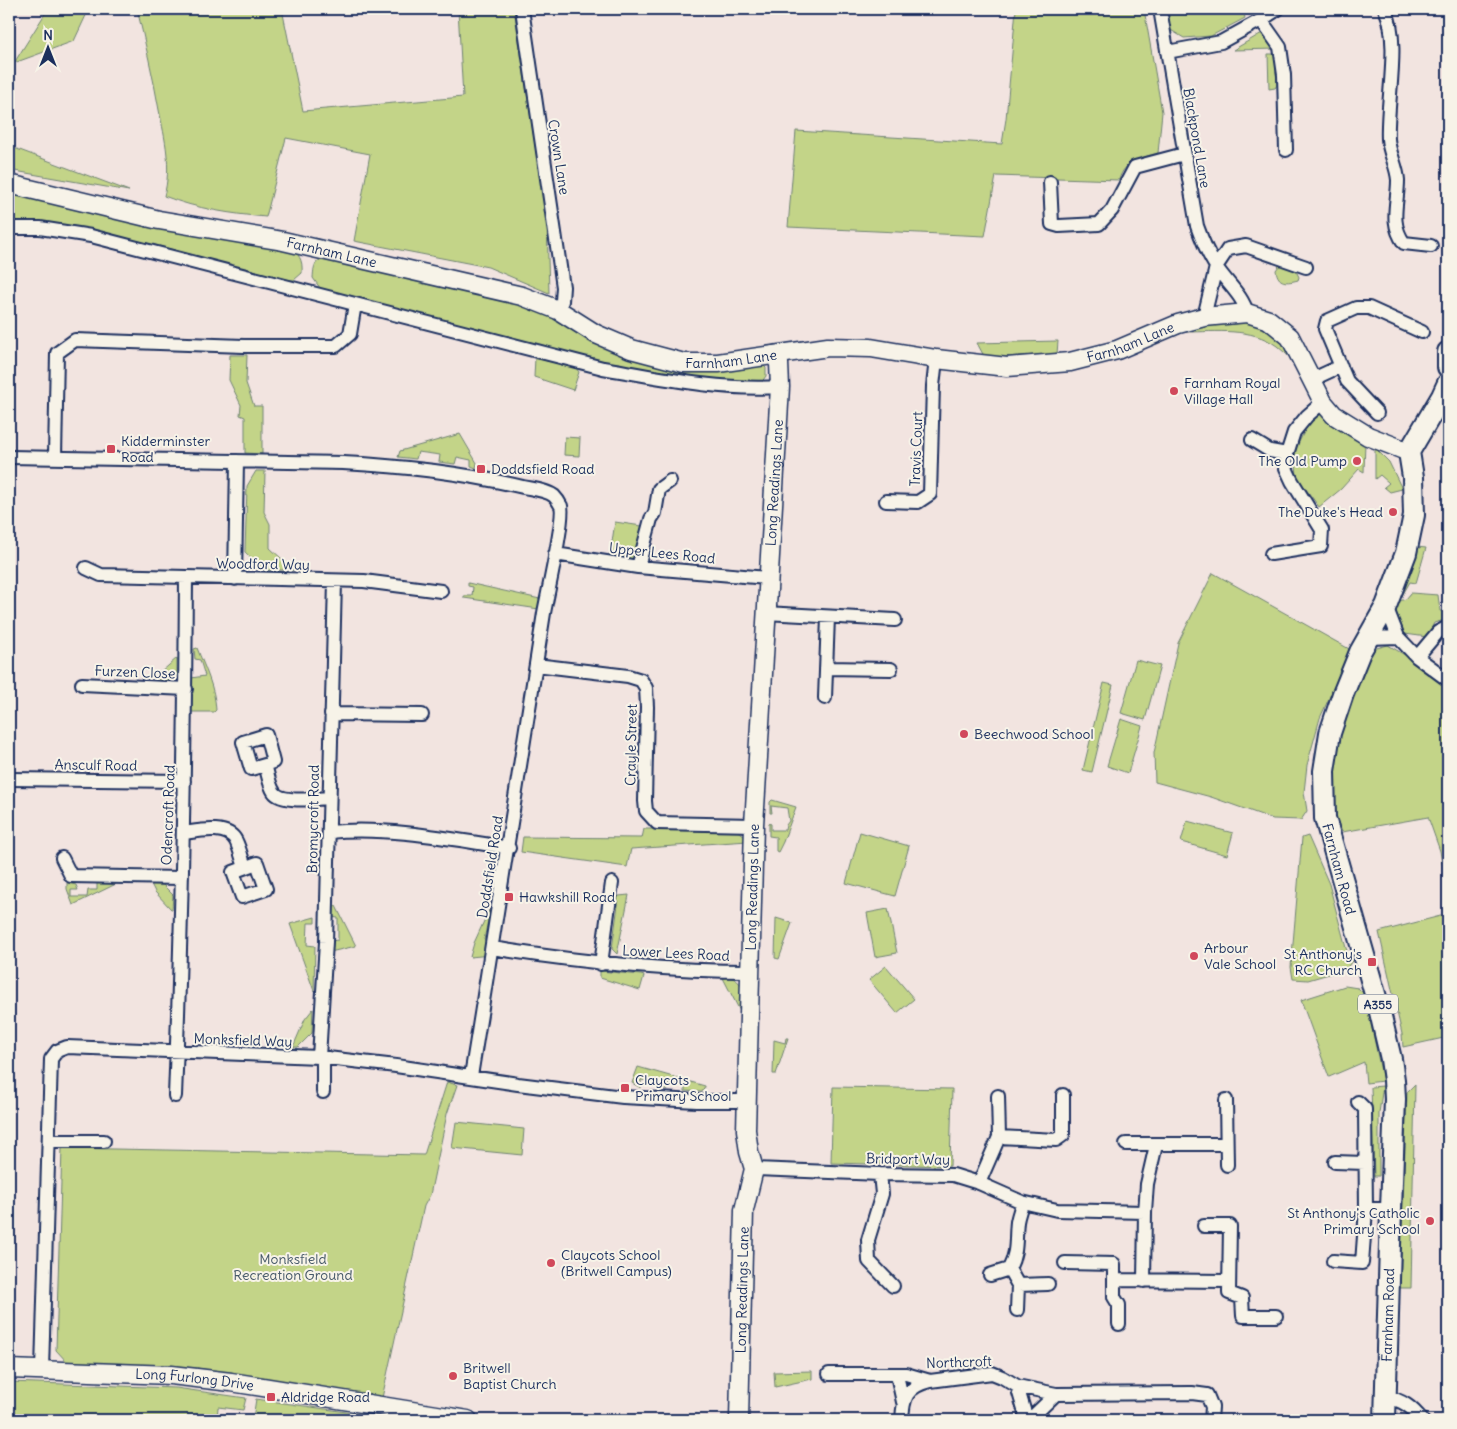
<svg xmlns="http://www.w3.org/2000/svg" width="1457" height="1429" viewBox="0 0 1457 1429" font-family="Delius,sans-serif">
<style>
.green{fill:#c3d488;stroke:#6f8273}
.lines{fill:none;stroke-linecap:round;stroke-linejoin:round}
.street-casing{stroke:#1b2f5e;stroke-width:16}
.secondary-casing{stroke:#1b2f5e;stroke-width:21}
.primary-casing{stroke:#1b2f5e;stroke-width:24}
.street{stroke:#f7f3e8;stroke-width:12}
.secondary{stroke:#f7f3e8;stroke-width:18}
.primary{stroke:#f7f3e8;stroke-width:20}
.poi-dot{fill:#d1495b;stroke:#f7f3e8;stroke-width:2}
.labels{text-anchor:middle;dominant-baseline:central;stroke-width:4;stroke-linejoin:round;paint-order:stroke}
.shield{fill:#f7f3e8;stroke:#5d6a87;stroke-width:1}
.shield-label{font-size:12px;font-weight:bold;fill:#1b2f5e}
.street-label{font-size:14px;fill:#1b2f5e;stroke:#f7f3e8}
.poi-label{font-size:14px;fill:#1b2f5e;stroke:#f7f3e8;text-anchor:start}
.park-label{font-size:14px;fill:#455868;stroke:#f7f3e8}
</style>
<rect width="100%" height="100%" fill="#f2e4e0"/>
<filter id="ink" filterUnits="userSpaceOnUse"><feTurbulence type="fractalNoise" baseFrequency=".02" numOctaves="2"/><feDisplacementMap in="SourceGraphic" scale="10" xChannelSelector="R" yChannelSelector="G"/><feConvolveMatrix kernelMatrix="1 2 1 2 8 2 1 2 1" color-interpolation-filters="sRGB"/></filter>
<g filter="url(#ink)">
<path class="green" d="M48,9h41l-15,32 -60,22z
M137,9h145l21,102 160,-14 -5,-88h56l33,214 2,70 -61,-26 -134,-26 16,-87 -84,-16 -20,79c-35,-3 -69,-8 -102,-21 8,-29 1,-57 -5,-86 -6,-34 -14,-68 -22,-101z
M1016,9h128l18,103 -4,41c-17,5 -34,8 -39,27l-123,-4 -11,60 -197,-9 8,-96 206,13 4,-25z
M1166,9h77l2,9 -34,18 -27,2 -15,-9z
M1262,33l7,3 8,13 -44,1z
M1268,54h7l2,31 -2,3 -6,1z
M9,146l120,45 -120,-21z
M9,186l280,59c10,10 14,14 13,28l-8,7 -10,-1 -129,-34 -67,-15 -79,-8z
M330,257l202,49 75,41 155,17 4,4v8l-5,7 -44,-2 -68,-7 -321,-82 -8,-4 -7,-10c1,-15 2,-18 17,-21z
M1281,263l14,6 4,8 -1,3c-11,3 -20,4 -22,-10z
M1253,321l32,19 7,19c-5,-4 -10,-9 -15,-13 -26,-19 -61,-14 -91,-14 18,-13 46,-10 67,-11z
M1058,341l-1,13 -72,4 -8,-15z
M230,355h17l-1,28 8,23h8v48l-17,-1v-36l-5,-2 1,-10 -12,-25z
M535,358l41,10 3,4 -6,18 -39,-13z
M1327,414l38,28 -1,30 -5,-3 -18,20 -22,18 -22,-30 -2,-27 14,-28 10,-7z
M460,434l17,29 -1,5 -5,-2v-6l-14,-3 -2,7 -16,-2 1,-7 -22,-3 -2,7 -18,-2 2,-6z
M565,437l15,1 -1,18 -15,-1z
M1376,449l13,13 13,27 -12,3 -6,-5 5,-4 -9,-8 -5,4v-29z
M256,471h9l-1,41 6,12v24l24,22h-30l-19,-18 2,-66z
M615,522l27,4 3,7 -7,27 -28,-5z
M1417,547l9,1 -10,35 -6,-1 -11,19 7,-2 5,-6 27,2 2,16 8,1v7l-14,4 -7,14 -22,-3 -8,-13 -2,-9 6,-23 10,-19z
M1213,573l138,77 -31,68 -13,47 -3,27 3,19 -6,9 -28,-1 -62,-22 -56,-15 -1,-29 24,-110z
M468,583l72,16 -1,10 -75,-11v-2h8l1,-9 -5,-1z
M1388,645l37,22 23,17v213l-8,-46 -12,-34 -86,15 -12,-30 1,-48 28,-80 14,-25z
M197,648c8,20 18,40 19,62l-2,2h-24l1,-34 14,-2 -5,-16 -5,-1 -1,-10z
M177,658v17l-10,8 -12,-1 5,-9z
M1136,660l24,6 -15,54 -24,-7z
M1104,683l9,2 -21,87 -9,-2z
M1121,719l21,7 -14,47 -21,-7z
M772,800l24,7 -13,35 -5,10 -2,-1v-14l-7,-1v-13l2,1v6h14l1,-5 3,-4 -2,-13 -16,-2 1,7h-2v-11z
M1187,821l46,12 -6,22 -46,-13z
M644,829h90l12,7 2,5 -117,8 -4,18 -106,-15 2,-15 119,1z
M860,832l49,14 -14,50 -49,-13z
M1308,836l21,48 17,64 6,13 -6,8 -38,11 -15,-1 -2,-12 11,-129z
M67,883l9,2 2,5h-7v7h16l1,-7h9v-7h21l-45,22 -6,-16z
M151,884l12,1 10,10 -1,14h-1l-16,-17z
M496,895v23l-8,2 -4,20 9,2 -2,13 -21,2 4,-14z
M629,895l-12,59 -5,-5 6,-44 -3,-1 1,-4 3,-4z
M332,906h4l20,40 -26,6 1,-11 7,-1v-22l-7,-1z
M888,909l9,44 -22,4 -8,-44z
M1448,914v123l-45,10 -1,-13 -23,-102z
M315,917v6h-7l-1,22 8,1 -1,45 -24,-67z
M776,918l16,5 -13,36 -4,-1z
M886,966l28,33 -17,14 -28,-33z
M600,971l41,4 3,1 -4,14 -40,-12z
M722,976c26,2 20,18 20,39z
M1345,986l13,2 7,7 18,86 -17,2 -2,-21 -35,15 -28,-77z
M313,1009l-1,24 -14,14h-5l12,-28z
M786,1038h2l-12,36h-3l1,-34 11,3z
M638,1067l67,19v1l-3,5 -17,-1v-8l-16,-1 -1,8h-4v-8l-23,-2v8l-9,-5z
M447,1082l10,3 -10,29 -17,81 -6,11 -42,192 -185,-30 -130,-6 -11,-12 6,-202 362,7z
M1415,1084l-4,204h-11l7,-196z
M1383,1086l-4,27v63h-5l-3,-89z
M833,1087l119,2 -2,77 -119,-3z
M456,1122l68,7 -2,26 -70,-7z
M812,1371v8l-37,8 -1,-15z
M9,1382l167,6 70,10 -3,12 -25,-3 -1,13h-208z
M256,1399l111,16 10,2 1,3h-108l-17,-2z"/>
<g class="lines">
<g class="street-casing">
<path id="street" d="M522,9l41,278 -1,14 -4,9
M1160,9l37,217c5,14 11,29 20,42 10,15 26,28 30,45
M1385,9c16,33 1,92 3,130 1,14 9,27 10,41 0,24 -9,42 6,63l27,3
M1261,20l19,27 4,28 2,75
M1167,52l54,-10 40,-22 17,-11
M1050,182l2,42 7,2 40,-2 13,-14 23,-43 49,-13
M9,228h31l51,8 512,132c58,10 118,23 177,19
M1204,317l12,-50 12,-18 18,-3 60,21
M1313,379l28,-13
M1377,413l-30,-32 -22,-52 2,-8 29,-13h13l53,24
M1252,440l18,11 17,3
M9,457l334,6c61,3 121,10 180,24 10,2 23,3 31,9 2,2 6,8 7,10 4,11 -14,90 -17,107 -24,155 -48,309 -73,463
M55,457l2,-104 18,-13 169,6h92l14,-12 5,-30
M886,501l32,1 12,-8 3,-108 3,-27
M555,554l83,13 129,11
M1271,554l50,-8 1,-16 -30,-49 -6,-13 1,-14 7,-22 13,-16 16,-14
M638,567l13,-48 4,-6 4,-24 11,-8
M86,568l15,7 263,6 77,10
M235,579l2,-118
M1386,606l12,31 19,20 31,23
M765,613l130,7
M1369,638l29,-1
M1417,657l21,-25 10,-5
M536,665l92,11 13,4 5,8 1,19 -2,94 1,10 11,12 97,2
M826,668l65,1
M82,684l104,5
M825,698l3,-81
M331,714l91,1
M265,765l8,-3 -7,-27 -23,7 8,27 14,-4c3,8 4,20 9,27 7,11 42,7 54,6
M9,779l175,2
M329,832c57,-6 123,7 180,16
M184,833c14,-2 44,-9 52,8 4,8 6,18 9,26
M62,858l9,18 110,2
M257,863l9,26 -24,8 -9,-25z
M492,948c87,14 171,23 259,23
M601,964l11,-81
M319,1057l7,-115 9,-361
M323,1092v-34
M175,1096c7,-172 10,-346 11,-519
M1226,1100l1,65
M999,1137l57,3 7,-5v-40
M49,1141h55
M1126,1144h99
M1335,1162l30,1
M754,1169l126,5 73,1 26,8 43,19 35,8 88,2
M880,1174l2,20 -14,46 1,21 24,25
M979,1183l20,-46 -1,-41
M1366,1209h25
M1204,1226h26l-1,67 13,5 1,18h33
M1333,1261l29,2 4,-54 -1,-100 -7,-7
M1065,1263l49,1v33l5,8v19
M1009,1269l9,16 30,-1
M990,1275l19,-6c9,-18 6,-29 8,-47 1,-7 4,-13 5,-20
M1114,1280l115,1
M1144,1281l1,-69 2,-28 9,-39
M1017,1310l1,-25
M42,1370l9,-311 6,-8 10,-4 252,10 77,9 122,18 105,13 74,4h50
M829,1374h77l24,7 62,-8 10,4 15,9 39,8 136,-1 15,2 5,12 -1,13
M897,1375l6,27
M1017,1386l10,34
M1386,1397c16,3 26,10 36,23
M902,1420c1,-22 4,-33 28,-39
M1029,1420l27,-26"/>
</g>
<g class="secondary-casing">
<g id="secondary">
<path id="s1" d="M9,184l150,36 124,21 239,55 36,14 38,24 35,15 53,14h34l110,-16 43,1 65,11 71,8 63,-5 47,-12 61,-26 26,-7 43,-4 22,7 21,17 33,65 11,13 34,21 41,16"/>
<path id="s2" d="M9,1369l162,6 60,7 237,38"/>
<path id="s3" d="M739,1420l5,-210 10,-41 -5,-17 -3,-22 8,-305 26,-438 -1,-24 -5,-8"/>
</g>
</g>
<g class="primary-casing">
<g id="primary">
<path d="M1448,352v15"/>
<path id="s4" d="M1385,1420l6,-211 4,-110 -1,-19 -3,-21 -12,-51 -54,-190 -1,-47 6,-38 13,-39 17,-42 26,-46 20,-53 8,-38 -1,-38 -4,-25 33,-56 6,-13"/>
</g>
</g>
<use href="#street" class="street"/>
<use href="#secondary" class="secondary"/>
<use href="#primary" class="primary"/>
</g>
</g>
<g class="poi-dot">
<circle cx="1174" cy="391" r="5"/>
<rect x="106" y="444" width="10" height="10" rx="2.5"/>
<circle cx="1357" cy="461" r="5"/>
<rect x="476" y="464" width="10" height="10" rx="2.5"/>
<circle cx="1393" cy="512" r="5"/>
<circle cx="964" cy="734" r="5"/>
<rect x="504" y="892" width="10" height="10" rx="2.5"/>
<circle cx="1194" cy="956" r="5"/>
<rect x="1367" y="957" width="10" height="10" rx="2.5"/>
<rect x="620" y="1083" width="10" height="10" rx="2.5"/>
<circle cx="1430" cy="1221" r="5"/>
<circle cx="551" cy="1263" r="5"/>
<circle cx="453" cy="1376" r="5"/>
<rect x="266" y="1392" width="10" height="10" rx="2.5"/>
</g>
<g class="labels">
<rect class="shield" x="1358" y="994.5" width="40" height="19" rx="4"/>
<g class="shield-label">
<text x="1378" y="1004">A355</text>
</g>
<g class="street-label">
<text transform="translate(1197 138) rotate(80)">Blackpond Lane</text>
<text transform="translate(559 157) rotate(81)">Crown Lane</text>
<text stroke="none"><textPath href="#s1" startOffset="330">Farnham Lane</textPath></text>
<text stroke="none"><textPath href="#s1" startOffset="1154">Farnham Lane</textPath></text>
<text stroke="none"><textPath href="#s1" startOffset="749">Farnham Lane</textPath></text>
<text transform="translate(916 449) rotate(-88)">Travis Court</text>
<text stroke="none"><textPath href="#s3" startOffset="940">Long Readings Lane</textPath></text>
<text transform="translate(662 553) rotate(6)">Upper Lees Road</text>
<text transform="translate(263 564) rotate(1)">Woodford Way</text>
<text transform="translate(135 672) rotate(2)">Furzen Close</text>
<text transform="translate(631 745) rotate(-89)">Crayle Street</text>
<text transform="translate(96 765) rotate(1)">Ansculf Road</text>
<text transform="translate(168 815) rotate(-88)">Odencroft Road</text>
<text transform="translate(313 819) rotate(-89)">Bromycroft Road</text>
<text transform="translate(490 867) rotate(-81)">Doddsfield Road</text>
<text transform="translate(1339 869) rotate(75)">Farnham Road</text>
<text stroke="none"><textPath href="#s3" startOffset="535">Long Readings Lane</textPath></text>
<text transform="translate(676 953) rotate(3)">Lower Lees Road</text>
<text transform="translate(243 1040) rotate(2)">Monksfield Way</text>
<text transform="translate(908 1159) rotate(1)">Bridport Way</text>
<text stroke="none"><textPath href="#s3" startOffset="130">Long Readings Lane</textPath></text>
<text stroke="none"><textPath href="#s4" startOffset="105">Farnham Road</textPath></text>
<text transform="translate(959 1362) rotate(-2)">Northcroft</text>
<text stroke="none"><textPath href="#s2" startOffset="186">Long Furlong Drive</textPath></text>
</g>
<g class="poi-label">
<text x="1184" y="383">Farnham Royal<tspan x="1184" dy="16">Village Hall</tspan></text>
<text x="121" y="441">Kidderminster<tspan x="121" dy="16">Road</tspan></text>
<text x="1347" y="461" text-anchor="end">The Old Pump</text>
<text x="491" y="469">Doddsfield Road</text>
<text x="1383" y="512" text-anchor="end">The Duke's Head</text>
<text x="974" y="734">Beechwood School</text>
<text x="519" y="897">Hawkshill Road</text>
<text x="1204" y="948">Arbour<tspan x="1204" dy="16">Vale School</tspan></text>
<text x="1362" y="954" text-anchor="end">St Anthony's<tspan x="1362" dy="16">RC Church</tspan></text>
<text x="635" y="1080">Claycots<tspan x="635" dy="16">Primary School</tspan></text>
<text x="1420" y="1213" text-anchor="end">St Anthony's Catholic<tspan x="1420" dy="16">Primary School</tspan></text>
<text x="561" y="1255">Claycots School<tspan x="561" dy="16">(Britwell Campus)</tspan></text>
<text x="463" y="1368">Britwell<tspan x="463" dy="16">Baptist Church</tspan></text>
<text x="281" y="1397">Aldridge Road</text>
</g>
<g class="park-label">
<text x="293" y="1259">Monksfield<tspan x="293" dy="16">Recreation Ground</tspan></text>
</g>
</g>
<rect width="1457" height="1429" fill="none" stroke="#f7f3e8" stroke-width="30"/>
<rect x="15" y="15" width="1427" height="1399" fill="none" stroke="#1b2f5e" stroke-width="2" filter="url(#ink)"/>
<g transform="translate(48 48)" stroke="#f7f3e8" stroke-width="4" paint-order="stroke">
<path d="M0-4L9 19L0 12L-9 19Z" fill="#1b2f5e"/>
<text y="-8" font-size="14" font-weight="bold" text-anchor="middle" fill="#1b2f5e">N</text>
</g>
</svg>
